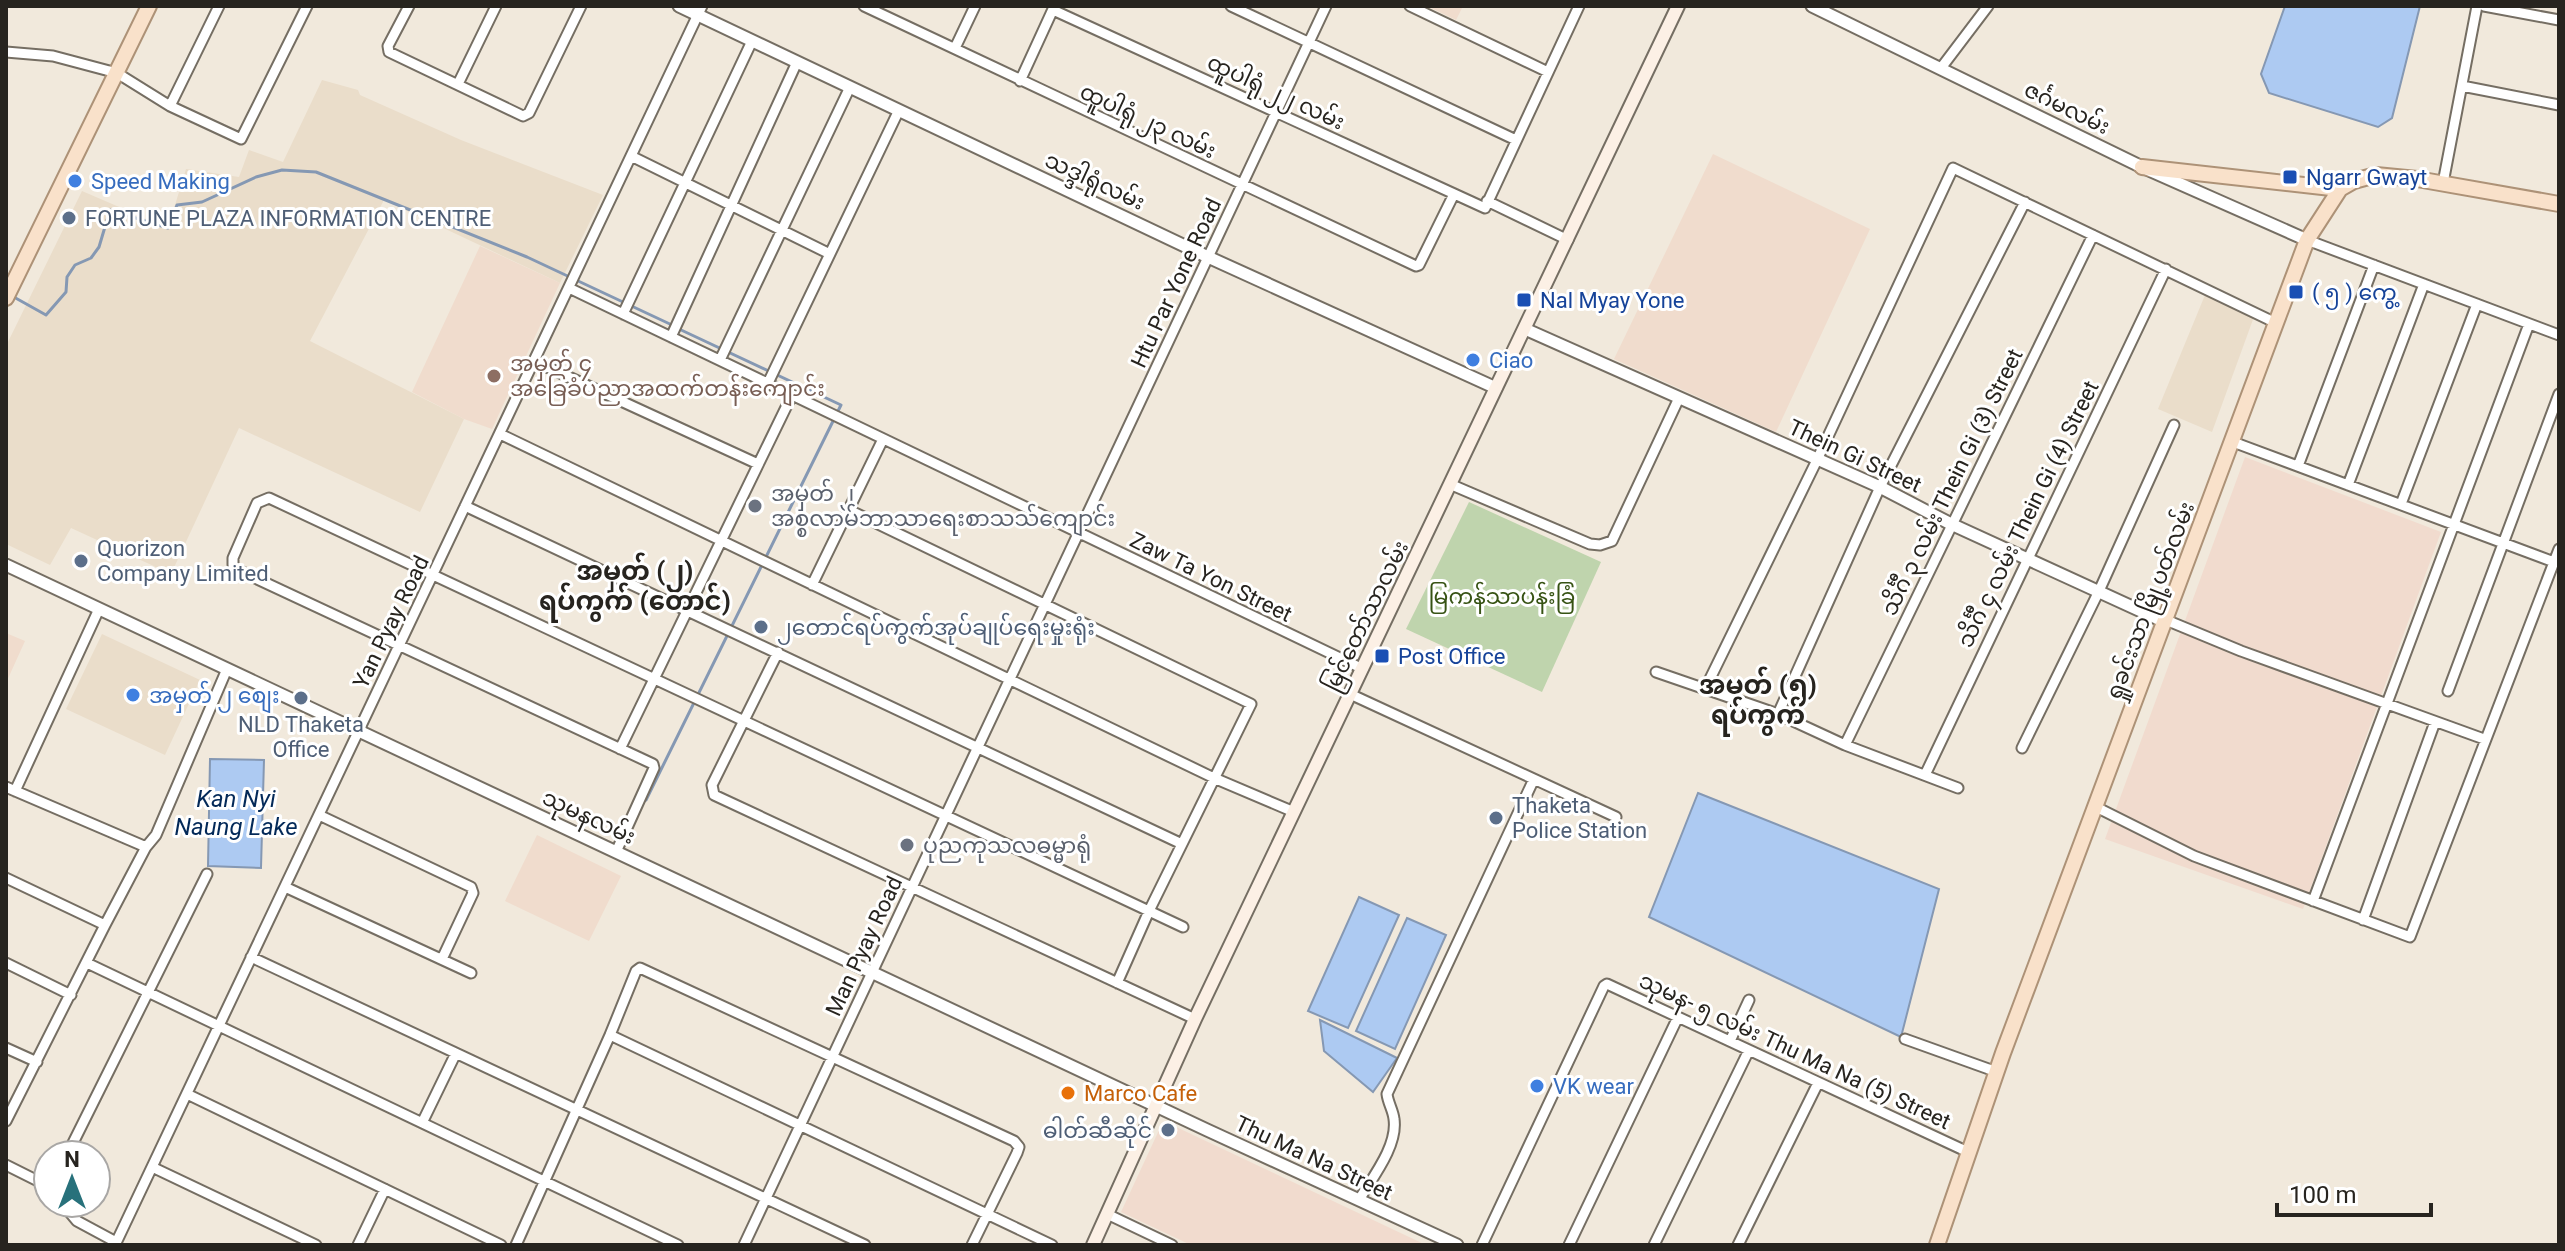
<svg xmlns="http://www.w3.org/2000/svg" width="2565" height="1251" viewBox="0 0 2565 1251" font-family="Roboto,'Noto Sans Myanmar',sans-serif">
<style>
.built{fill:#eaddca}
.industrial{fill:#f1dbce}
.education{fill:#f0dccd}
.green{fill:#bfd4ad}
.water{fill:#adcaf2;stroke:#8598b3;stroke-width:2}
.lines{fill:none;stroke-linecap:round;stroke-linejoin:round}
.stream{stroke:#8598b3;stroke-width:3}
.minor-casing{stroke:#756e63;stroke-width:13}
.tertiary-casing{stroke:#756e63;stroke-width:15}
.secondary-casing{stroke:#756e63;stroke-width:16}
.primary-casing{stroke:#ad9277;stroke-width:18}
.minor{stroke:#fff;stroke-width:9}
.tertiary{stroke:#fff;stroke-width:11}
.secondary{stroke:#fcf0e5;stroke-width:12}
.primary{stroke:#f9e1ca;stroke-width:14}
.transit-dot{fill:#1a4fb4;stroke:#fff;stroke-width:3}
.shop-dot{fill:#3f7fe0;stroke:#fff;stroke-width:3}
.service-dot{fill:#5c6f8a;stroke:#fff;stroke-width:3}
.education-dot{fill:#8d6e63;stroke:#fff;stroke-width:3}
.worship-dot{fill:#6b7280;stroke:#fff;stroke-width:3}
.food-dot{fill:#e8710a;stroke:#fff;stroke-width:3}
.labels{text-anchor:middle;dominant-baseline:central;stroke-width:6;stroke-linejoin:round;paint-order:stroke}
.street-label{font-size:22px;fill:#27241f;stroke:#fff}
.transit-label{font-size:22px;fill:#164399;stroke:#fff;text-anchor:start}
.shop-label{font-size:22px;fill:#366cbe;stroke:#fff;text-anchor:start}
.service-label{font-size:22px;fill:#4e5e75;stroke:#fff;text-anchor:start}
.education-label{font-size:22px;fill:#785e54;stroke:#fff;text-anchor:start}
.worship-label{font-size:22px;fill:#5b616d;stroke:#fff;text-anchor:start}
.park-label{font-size:22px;fill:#375314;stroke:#fff}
.food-label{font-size:22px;fill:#c56008;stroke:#fff;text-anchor:start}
.water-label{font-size:24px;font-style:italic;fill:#032958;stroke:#fff}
.quarter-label{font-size:26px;font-weight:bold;fill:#27241f;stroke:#fff}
</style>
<rect width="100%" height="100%" fill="#f1e9dc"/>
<path class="built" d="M322,80l36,10 2,5 101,45 142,55 -43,88 -176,-83 -74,141 154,78 -44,93 -181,-84 -68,146 -100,-46 -21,37 -44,-21v-198l76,-155 86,37 18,-59 53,8 10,-27 34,12z
M2205,295l50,19 -43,118 -54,-23z
M102,634l98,46 -35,75 -99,-46z"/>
<path class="industrial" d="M2245,457l196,75 -138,377 -198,-70z
M1172,1125l254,120h-235l-70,-33 39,-84z"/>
<path class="education" d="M1427,6h36l-7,14z
M1713,154l157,75 -94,203 -162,-73z
M480,246l80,37 -68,146 -28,-10 -52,-27z
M6,633l19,8 -19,42z
M537,835l84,41 -32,65 -84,-40z"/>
<path class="green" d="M1469,502l132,60 -59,130 -136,-63z"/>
<path class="water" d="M2285,6h135l-28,112 -14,9 -109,-34 -8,-19z
M210,759l54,1 -3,108 -53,-2z
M1698,793l241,96 -38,148 -252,-120z
M1359,897l40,18 -51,113 -40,-17z
M1407,918l39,17 -51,114 -39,-18z
M1320,1020l77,38 -24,34 -49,-41z"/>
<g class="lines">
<path class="stream" d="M12,296l34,19 20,-23 1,-15 8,-12 16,-7 8,-11 11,-37 58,18 9,-23 25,-3 54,-25 26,-7 34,2 211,85 145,68
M646,800l195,-395 -162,-76"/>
<g class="minor-casing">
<path id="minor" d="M409,6l-21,40 1,6 134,64 6,-3 52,-107
M864,6l552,260 3,-1 35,-71
M1231,6l285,134
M1410,6l138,66
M2484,6l75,14
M1053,10l432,198 94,-202
M955,48l20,-42
M6,52l47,4 64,17 53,33 71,33 66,-133
M1941,68l47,-62
M1020,81l34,-74
M458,84l38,-78
M2462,86l97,19
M170,106l49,-100
M631,156l199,98
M2443,183l34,-177
M1487,201l81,39
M2307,240l252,95
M569,288l794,381
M623,314l129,-273
M671,337l126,-275
M720,360l130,-273
M534,361l224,103
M768,383l131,-273
M500,434l714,344 80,34
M2233,442l321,120
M2298,466l76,-201
M1452,485l138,59 10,1 12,-4 67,-143
M2348,485l76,-201
M2401,504l76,-200
M465,506l717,338
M849,510l402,194 -102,207 -32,72
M812,585l71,-146
M2166,620l75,31 243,88
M778,652l-66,133 2,10 481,224
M1656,672l122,42 67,31 113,43
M1705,689l112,-229 136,-292 323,155
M2448,691l111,-297
M1350,694l266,123
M1778,714l102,-227 145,-285
M1845,745l248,-510
M2022,748l77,-157 75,-166
M620,749l172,-354
M1925,775l241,-506
M6,787l140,60
M15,791l84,-182
M2096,807l98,49 216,81 149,-388
M319,815l152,72 2,6 -31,66
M616,852l38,-84 -1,-4 -415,-194 -5,-5v-7l24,-55 12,-5 914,429
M6,878l99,47
M285,887l186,86
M2313,901l216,-577
M2363,920l72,-198
M251,957l614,288
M6,963l65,32
M87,963l591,282
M610,1035l442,210
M1905,1039l92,33
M1730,1041l19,-41
M6,1048l31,14
M187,1094l314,151
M6,1121l99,-196 41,-78 10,-12 71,-166
M422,1123l34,-70
M67,1155l140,-281
M6,1165l42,21
M152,1167l164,78
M1359,1200c13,-22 39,-54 35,-81 -1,-9 -6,-16 -7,-25l146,-313
M62,1203l15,18 39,21
M1107,1214l65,31
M115,1245l587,-1239
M358,1245l27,-56
M516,1245l94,-210 26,-64 4,-3 374,173 5,6 -2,6 -45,92
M744,1245l582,-1239
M1482,1245l122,-259 3,-2 361,168
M1569,1245l109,-228
M1654,1245l95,-195
M1738,1245l80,-162"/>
</g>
<g class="tertiary-casing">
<path id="tertiary" d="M679,6l529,251 288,131
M1812,6l330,161 165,73
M1525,329l355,158 71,37 214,98
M6,565l1201,565 250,115"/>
</g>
<g class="secondary-casing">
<path id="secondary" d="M1093,1245l102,-226 483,-1013"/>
</g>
<g class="primary-casing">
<path id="primary" d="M2142,167l198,22
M6,298l143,-292
M1937,1245l66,-192 304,-813 33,-51 14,-8 22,-6 41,4 142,25"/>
</g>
<use href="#minor" class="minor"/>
<use href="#tertiary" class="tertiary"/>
<use href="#secondary" class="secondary"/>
<use href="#primary" class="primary"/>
</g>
<g class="transit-dot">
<rect x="2282" y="169" width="16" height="16" rx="4"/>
<rect x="2288" y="284" width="16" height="16" rx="4"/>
<rect x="1516" y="292" width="16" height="16" rx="4"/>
<rect x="1374" y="648" width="16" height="16" rx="4"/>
</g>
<g class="shop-dot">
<circle cx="75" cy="181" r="8"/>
<circle cx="1473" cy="360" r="8"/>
<circle cx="133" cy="695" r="8"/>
<circle cx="1537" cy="1086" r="8"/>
</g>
<g class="service-dot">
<circle cx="69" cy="218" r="8"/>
<circle cx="81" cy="561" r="8"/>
<circle cx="761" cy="627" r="8"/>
<circle cx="301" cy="698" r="8"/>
<circle cx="1496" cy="818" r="8"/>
<circle cx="1168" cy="1130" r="8"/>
</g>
<circle class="education-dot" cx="494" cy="376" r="8"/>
<g class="worship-dot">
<circle cx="755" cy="506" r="8"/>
<circle cx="907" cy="845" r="8"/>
</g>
<circle class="food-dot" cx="1068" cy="1093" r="8"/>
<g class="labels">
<g class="street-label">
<text transform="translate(1276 92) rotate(25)">ထူပါရုံ ၂၂ လမ်း</text>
<text transform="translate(2067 108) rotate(26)">ဇင်္ဂမလမ်း</text>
<text transform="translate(1148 121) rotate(25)">ထူပါရုံ ၂၃ လမ်း</text>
<text transform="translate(1095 181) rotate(25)">သဒ္ဒါရုံလမ်း</text>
<text transform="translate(1176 283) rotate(-65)">Htu Par Yone Road</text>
<text transform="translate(1855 456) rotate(25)">Thein Gi Street</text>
<text transform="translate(1952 482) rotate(-64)">သိင်္ဂီ ၃ လမ်း Thein Gi (3) Street</text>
<text transform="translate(2028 514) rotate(-64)">သိင်္ဂီ ၄ လမ်း Thein Gi (4) Street</text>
<text transform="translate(1211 577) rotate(26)">Zaw Ta Yon Street</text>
<text transform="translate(2150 601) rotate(-69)">ရှုခင်းသာ မြို့ပတ်လမ်း</text>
<text transform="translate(1366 616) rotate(-64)">မြင်တော်သာလမ်း</text>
<text transform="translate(391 622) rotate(-64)">Yan Pyay Road</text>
<text transform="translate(589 817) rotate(25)">သုမနလမ်း</text>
<text transform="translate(864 946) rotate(-65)">Man Pyay Road</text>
<text transform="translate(1795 1051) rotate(25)">သုမန- ၅ လမ်း Thu Ma Na (5) Street</text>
<text transform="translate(1314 1158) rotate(25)">Thu Ma Na Street</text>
</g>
<g class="transit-label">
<text x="2306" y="177">Ngarr Gwayt</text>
<text x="2312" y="292">( ၅ ) ကွေ့</text>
<text x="1540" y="300">Nal Myay Yone</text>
<text x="1398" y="656">Post Office</text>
</g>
<g class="shop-label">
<text x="91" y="181">Speed Making</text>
<text x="1489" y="360">Ciao</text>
<text x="149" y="695">အမှတ် ၂ စျေး</text>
<text x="1553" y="1086">VK wear</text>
</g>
<g class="service-label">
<text x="85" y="218">FORTUNE PLAZA INFORMATION CENTRE</text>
<text x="97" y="548">Quorizon<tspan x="97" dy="25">Company Limited</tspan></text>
<text x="777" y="627">၂တောင်ရပ်ကွက်အုပ်ချုပ်ရေးမှုးရုံး</text>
<text x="301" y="724" text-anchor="middle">NLD Thaketa<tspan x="301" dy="25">Office</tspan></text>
<text x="1512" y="805">Thaketa<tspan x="1512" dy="25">Police Station</tspan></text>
<text x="1152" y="1130" text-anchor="end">ဓါတ်ဆီဆိုင်</text>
</g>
<g class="education-label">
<text x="510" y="363">အမှတ် ၄<tspan x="510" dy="25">အခြေခံပညာအထက်တန်းကျောင်း</tspan></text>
</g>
<g class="worship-label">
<text x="771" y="493">အမှတ် ၂<tspan x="771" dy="25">အစ္စလာမ်ဘာသာရေးစာသသ်ကျောင်း</tspan></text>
<text x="923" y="845">ပုညကုသလဓမ္မာရုံ</text>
</g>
<g class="park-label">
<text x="1502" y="596">မြကန်သာပန်းခြံ</text>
</g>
<g class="food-label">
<text x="1084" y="1093">Marco Cafe</text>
</g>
<g class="water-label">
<text x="236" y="799">Kan Nyi<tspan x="236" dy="28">Naung Lake</tspan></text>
</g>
<g class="quarter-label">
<text x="635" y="571">အမှတ် (၂)<tspan x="635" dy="30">ရပ်ကွက် (တောင်)</tspan></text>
<text x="1758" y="685">အမှတ် (၅)<tspan x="1758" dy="30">ရပ်ကွက်</tspan></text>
</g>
</g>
<rect width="2565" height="1251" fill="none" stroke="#27241f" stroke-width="16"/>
<g transform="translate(72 1179)"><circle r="38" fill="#ffffff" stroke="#a9a7a5" stroke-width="2"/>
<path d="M0-6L14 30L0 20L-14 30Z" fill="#28717b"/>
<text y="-12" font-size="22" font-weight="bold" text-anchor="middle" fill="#27241f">N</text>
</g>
<path d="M2277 1203v12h154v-12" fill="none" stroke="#27241f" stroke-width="4"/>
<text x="2289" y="1203" font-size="24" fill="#27241f" stroke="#ffffff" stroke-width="6" paint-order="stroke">100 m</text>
</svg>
